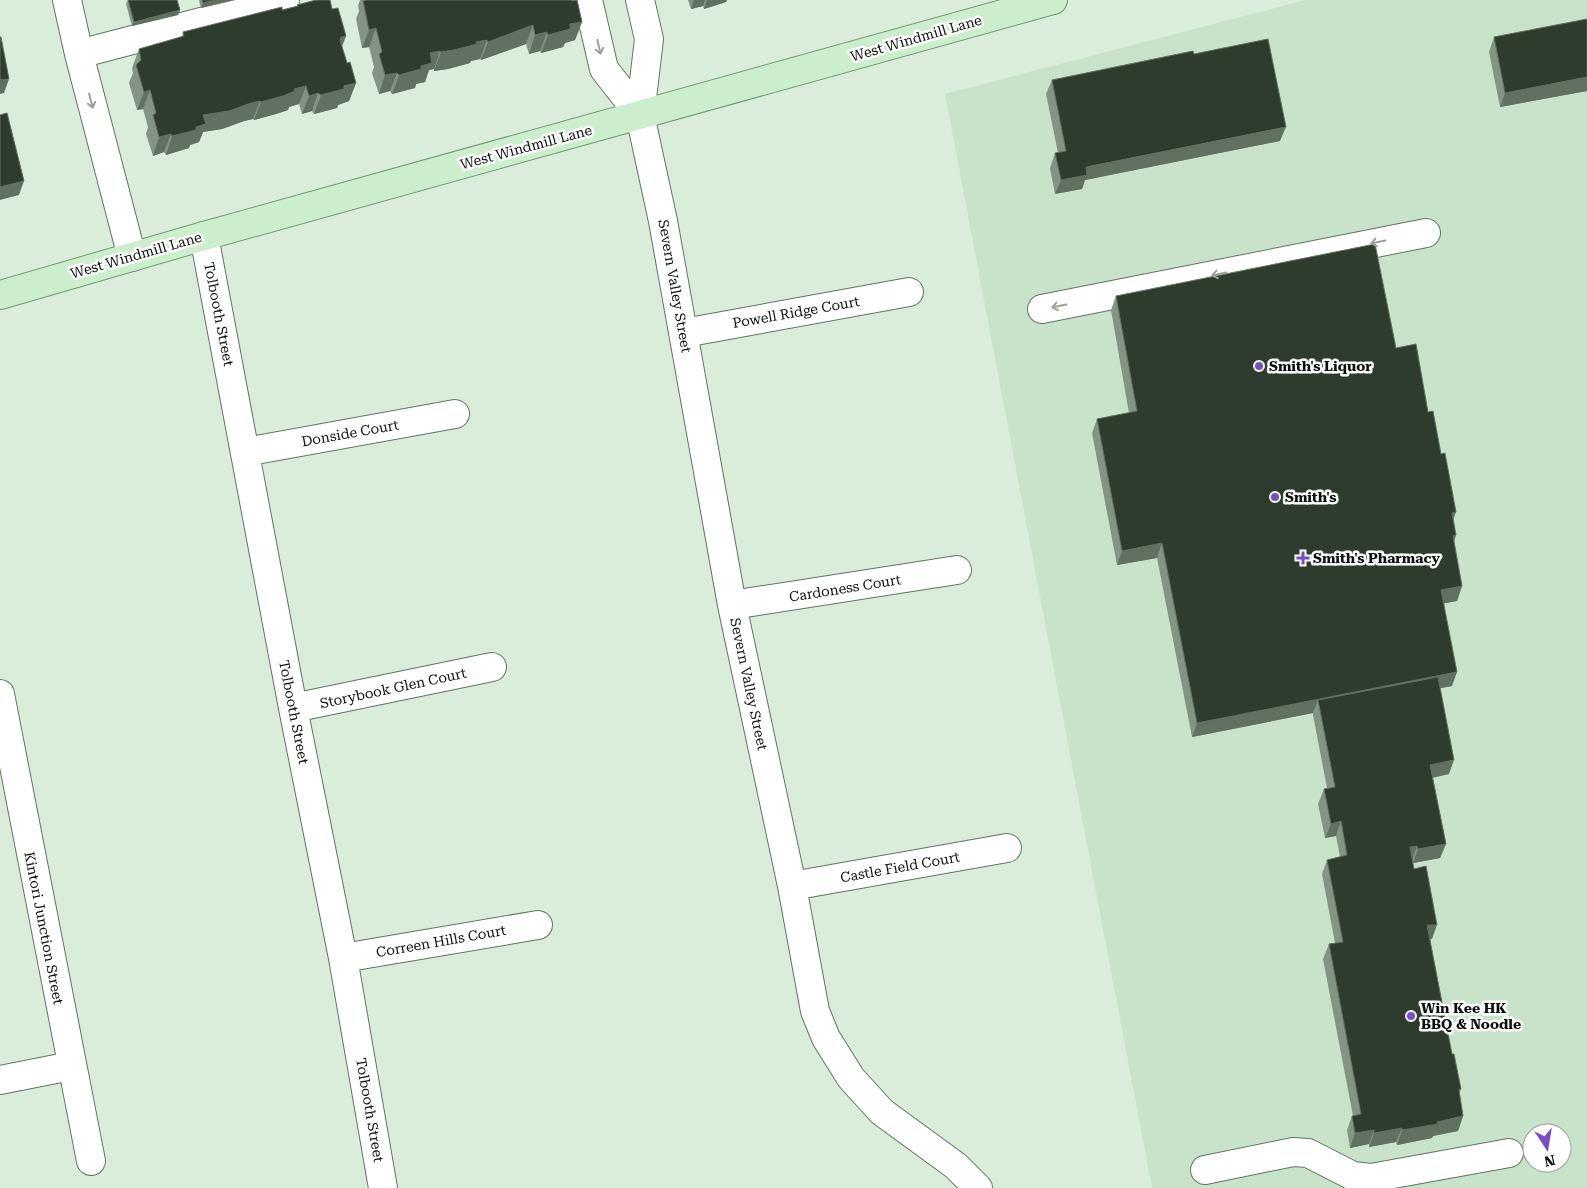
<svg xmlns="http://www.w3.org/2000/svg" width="1587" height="1188" viewBox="0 0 1587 1188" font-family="'Roboto Serif',serif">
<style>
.built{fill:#c9e2ca;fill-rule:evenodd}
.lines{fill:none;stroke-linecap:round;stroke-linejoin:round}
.minor-casing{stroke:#647464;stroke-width:30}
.major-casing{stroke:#729973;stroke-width:30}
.minor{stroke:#fff;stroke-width:28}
.major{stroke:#cceecd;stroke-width:28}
.wall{fill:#849484}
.shaded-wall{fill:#617161}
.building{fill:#2d3c2d;stroke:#617161}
.oneway{stroke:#9da09d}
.poi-dot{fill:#774dc6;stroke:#fff;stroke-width:2}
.labels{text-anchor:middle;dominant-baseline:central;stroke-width:5;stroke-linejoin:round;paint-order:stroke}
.street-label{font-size:14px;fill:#0b110b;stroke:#fff}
.poi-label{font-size:14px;font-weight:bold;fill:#0b110b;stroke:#fff;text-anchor:start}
</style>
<rect width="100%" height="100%" fill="#daedda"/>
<path class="built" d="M1306,0h281v1188h-435l-207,-1094zM1532,1133h30v30h-30z"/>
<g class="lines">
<g class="minor-casing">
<path id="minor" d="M67,0l12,54 53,203
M588,0l16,69 36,46
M640,0l9,39 -9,76 23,106 69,384 60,281 23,125 11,27 25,40 31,34 74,54 22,22
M79,54l206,-54
M204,236l89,472 50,250 40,230
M1042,309l384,-76
M684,333l225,-41
M245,452l210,-38
M732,605l225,-35
M0,694l91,467
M293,708l199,-41
M792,886l215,-38
M343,958l195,-33
M0,1080l71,-14
M1205,1170l88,-18 15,1 45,23 18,2 138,-25"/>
</g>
<g class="major-casing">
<path id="major" d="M0,295l204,-59 849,-236"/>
</g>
<use href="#minor" class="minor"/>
<use href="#major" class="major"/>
</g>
<path class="wall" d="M128,0h49l3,10 -2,5 -46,11 -6,-22z
M199,0h36l-34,8z
M360,0h212l10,22 -7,18 -10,3 -2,4 -22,6 -1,-2 -11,3 -3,-10 -45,16 -1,-1 -9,2 -1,2 -22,6 -14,2v-2l-5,1 -4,12 -9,2 -1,4 -23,6 -2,-3 -11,3 -7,-21 2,-6 -5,-20 -7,1 -6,-29 3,-8 -1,-5z
M688,0h39l-1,2 -22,7 -1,-3 -12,3z
M297,5l35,4 14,27 -4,10 5,17 9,20 -7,18 -11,4 -1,3 -23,6 -2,-3 -10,3 -3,-10 -10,3 -1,3 -12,4 -22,6 -1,-1 -9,2 -22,8 -19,3 -4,10 -9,3 -1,3 -23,7 -2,-3 -11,4 -7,-22 2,-7 -5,-18 -6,1 -8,-27 4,-10 -1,-5 7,-19 43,-12 1,-5 99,-22 15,-4z
M1587,19v72l-87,16 -11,-55 5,-15z
M1194,54l86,87 -195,39 -3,9 -27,5 -5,-26 5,-15h3l-12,-59 6,-14z
M1116,296l280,52 32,64 25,107 3,16 -2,7 8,44 -5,15 -13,2 8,83 -12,2 9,86 -16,4 13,66 -6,14 -27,5 19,76h-2l22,115 9,35 -2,5 4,22 -5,15 -25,5 -1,2 -35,7 -1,-3 -27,5v-3l-19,4 -3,-18 5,-14h1l-30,-157 6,-15 6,-1 -13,-69 5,-14 13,-3 -4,-21 -11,2 -7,-34 6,-15 3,-1 -14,-73v-2l-121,24 -35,-179 -40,7 -25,-132 5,-14 32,-6 -18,-103z"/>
<path class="shaded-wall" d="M216,0h19l-34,8 2,-5z
M694,0h11l-2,6 -12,3z
M707,0h20l-1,2 -22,7z
M180,10l-2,5 -46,11 2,-4z
M582,22l-7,18 -10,3 -2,4 -22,6 7,-18 22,-11z
M533,25l-7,19 -45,16 7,-18z
M376,28l-7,19 -7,1 7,-18z
M547,32l-7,19 -11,3 6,-19z
M346,36l-7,18 -5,2 7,-19z
M487,40l-7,19 -9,2 -1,2 -22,6 -14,2 7,-19z
M440,51l-6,18 -5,1 -4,12 -9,2 -1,4 -23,6 7,-19 22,-9 9,-13z
M397,73l-7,18 -11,3 6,-19z
M1587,77v14l-87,16 5,-14z
M9,79l-5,14 -4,1v-14z
M356,83l-7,18 -11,4 -1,3 -23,6 7,-19z
M306,86l-7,18 -10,3 -1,3 -12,4 -22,6 7,-18 33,-13z
M150,90l-7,19 -6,1 7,-18z
M318,93l-6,18 -10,3 7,-18z
M260,101l-7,18 -9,2 -22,8 -19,3 -4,10 -9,3 -1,3 -23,7 6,-19 24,-9 7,-12z
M1286,127l-6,14 -195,39 -3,9 -27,5 6,-14 25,-13z
M171,134l-7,18 -11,4 6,-19z
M24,181l-5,14 -19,5v-13z
M1456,512l-5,14 1,-13z
M1456,535l-5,14 2,-13z
M1162,543l-5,15 -40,7 5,-14z
M1462,586l-5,15 -21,4 5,-15z
M1457,672l-5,14 -132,26 -2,-12 -5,13 -121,24 5,-14z
M1454,760l-5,14 -24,5 5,-14z
M1341,821l-5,15 -11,2 6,-14z
M1446,844l-6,14 -27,5 5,-14z
M1417,846l-5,14 -2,-13z
M1427,925h10l-5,14 -10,1z
M1463,1116l-5,15 -25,5 -1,2 -35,7 5,-15 35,-8z
M1402,1128l-6,14 -27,5 5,-14z
M1374,1130l-5,14 -19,4 5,-15z"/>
<path class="building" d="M128,0h49l3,10 -46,12z
M202,0h14l-13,3z
M316,0h14l2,9 6,-1 8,28 -5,1 -1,3 7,23 3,-1 6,21 -12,3v3l-23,6 -3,-2 -9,3 -3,-10 -12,3 1,2 -12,5 -22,6 -1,-1 -9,2 -22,8 -26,4 3,9 -10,3v3l-24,6 -1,-2 -12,3 -6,-22 3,-2 -6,-23 -6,2 -8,-27 5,-5 -2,-11 45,-13 -1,-4 99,-25v3l16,-4 -1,-1z
M366,0h206v1l5,-1 5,22 -12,2v5l-22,6 -1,-3 -12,3 -2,-10 -45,17 -1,-2 -11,2 1,2 -23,6 -13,2 -1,-1 -10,2 2,10 -11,3v3l-22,6 -2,-2 -12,2 -6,-21 3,-2 -6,-24 -7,2 -6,-29z
M1587,19v58l-82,16 -11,-56z
M0,37h1l8,42 -9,1z
M1268,39l18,88 -200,40 1,8 -26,5 -6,-27 11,-2 -14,-71 141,-29 1,3z
M7,113l17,68 -24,6v-72z
M1375,244l21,104 20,-4 12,68 5,-1 8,43 4,-1 11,59 -4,1 4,22 -3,1 9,50 -21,4 16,82 -260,51 -35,-180 -40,8 -25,-132 40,-8 -21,-115z
M1438,677l16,83 -24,5 16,79 -28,5 -1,-3 -7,1 4,22 12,-3 11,59h-10l25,129h2l7,35 -2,1 4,26 -26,6 1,2 -36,6v-2l-28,5v-3l-19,3 -3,-17 9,-2 -32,-170 14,-2 -16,-82 20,-5 -6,-34 -10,3 -7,-35 11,-2 -17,-87z"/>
<defs><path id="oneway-shaft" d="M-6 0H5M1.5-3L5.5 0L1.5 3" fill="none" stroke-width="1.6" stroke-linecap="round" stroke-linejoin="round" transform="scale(1.25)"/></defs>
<g class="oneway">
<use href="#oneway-shaft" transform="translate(599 47) rotate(77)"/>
<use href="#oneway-shaft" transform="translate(91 101) rotate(75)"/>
<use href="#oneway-shaft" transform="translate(1378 242) rotate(169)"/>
<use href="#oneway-shaft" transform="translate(1219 274) rotate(169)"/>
<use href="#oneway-shaft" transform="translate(1059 306) rotate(169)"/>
</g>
<g class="poi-dot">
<circle cx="1259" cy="366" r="5"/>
<circle cx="1275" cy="497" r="5"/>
<path d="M1300.5 550.5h5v5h5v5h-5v5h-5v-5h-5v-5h5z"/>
<circle cx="1411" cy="1016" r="5"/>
</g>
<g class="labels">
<g class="street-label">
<text transform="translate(916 38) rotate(-16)">West Windmill Lane</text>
<text transform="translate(526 147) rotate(-15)">West Windmill Lane</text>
<text transform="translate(136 255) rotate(-16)">West Windmill Lane</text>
<text transform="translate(675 286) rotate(80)">Severn Valley Street</text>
<text transform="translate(796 312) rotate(-10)">Powell Ridge Court</text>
<text transform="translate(219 314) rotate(79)">Tolbooth Street</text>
<text transform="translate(350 433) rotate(-10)">Donside Court</text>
<text transform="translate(845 588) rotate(-9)">Cardoness Court</text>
<text transform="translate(749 684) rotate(78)">Severn Valley Street</text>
<text transform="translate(393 688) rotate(-12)">Storybook Glen Court</text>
<text transform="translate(294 712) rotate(79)">Tolbooth Street</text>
<text transform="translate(900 867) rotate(-10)">Castle Field Court</text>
<text transform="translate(44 928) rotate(79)">Kintori Junction Street</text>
<text transform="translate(441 941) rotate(-10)">Correen Hills Court</text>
<text transform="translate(370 1110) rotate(80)">Tolbooth Street</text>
</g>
<g class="poi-label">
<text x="1269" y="366">Smith's Liquor</text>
<text x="1285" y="497">Smith's</text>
<text x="1313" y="558">Smith's Pharmacy</text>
<text x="1421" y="1008">Win Kee HK<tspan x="1421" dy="16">BBQ &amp; Noodle</tspan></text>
</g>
</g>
<g transform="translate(1547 1148) rotate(168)"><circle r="24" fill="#ffffff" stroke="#9da09d"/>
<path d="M0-4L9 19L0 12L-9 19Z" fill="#774dc6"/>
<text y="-8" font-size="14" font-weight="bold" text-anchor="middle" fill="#0b110b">N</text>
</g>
</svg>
